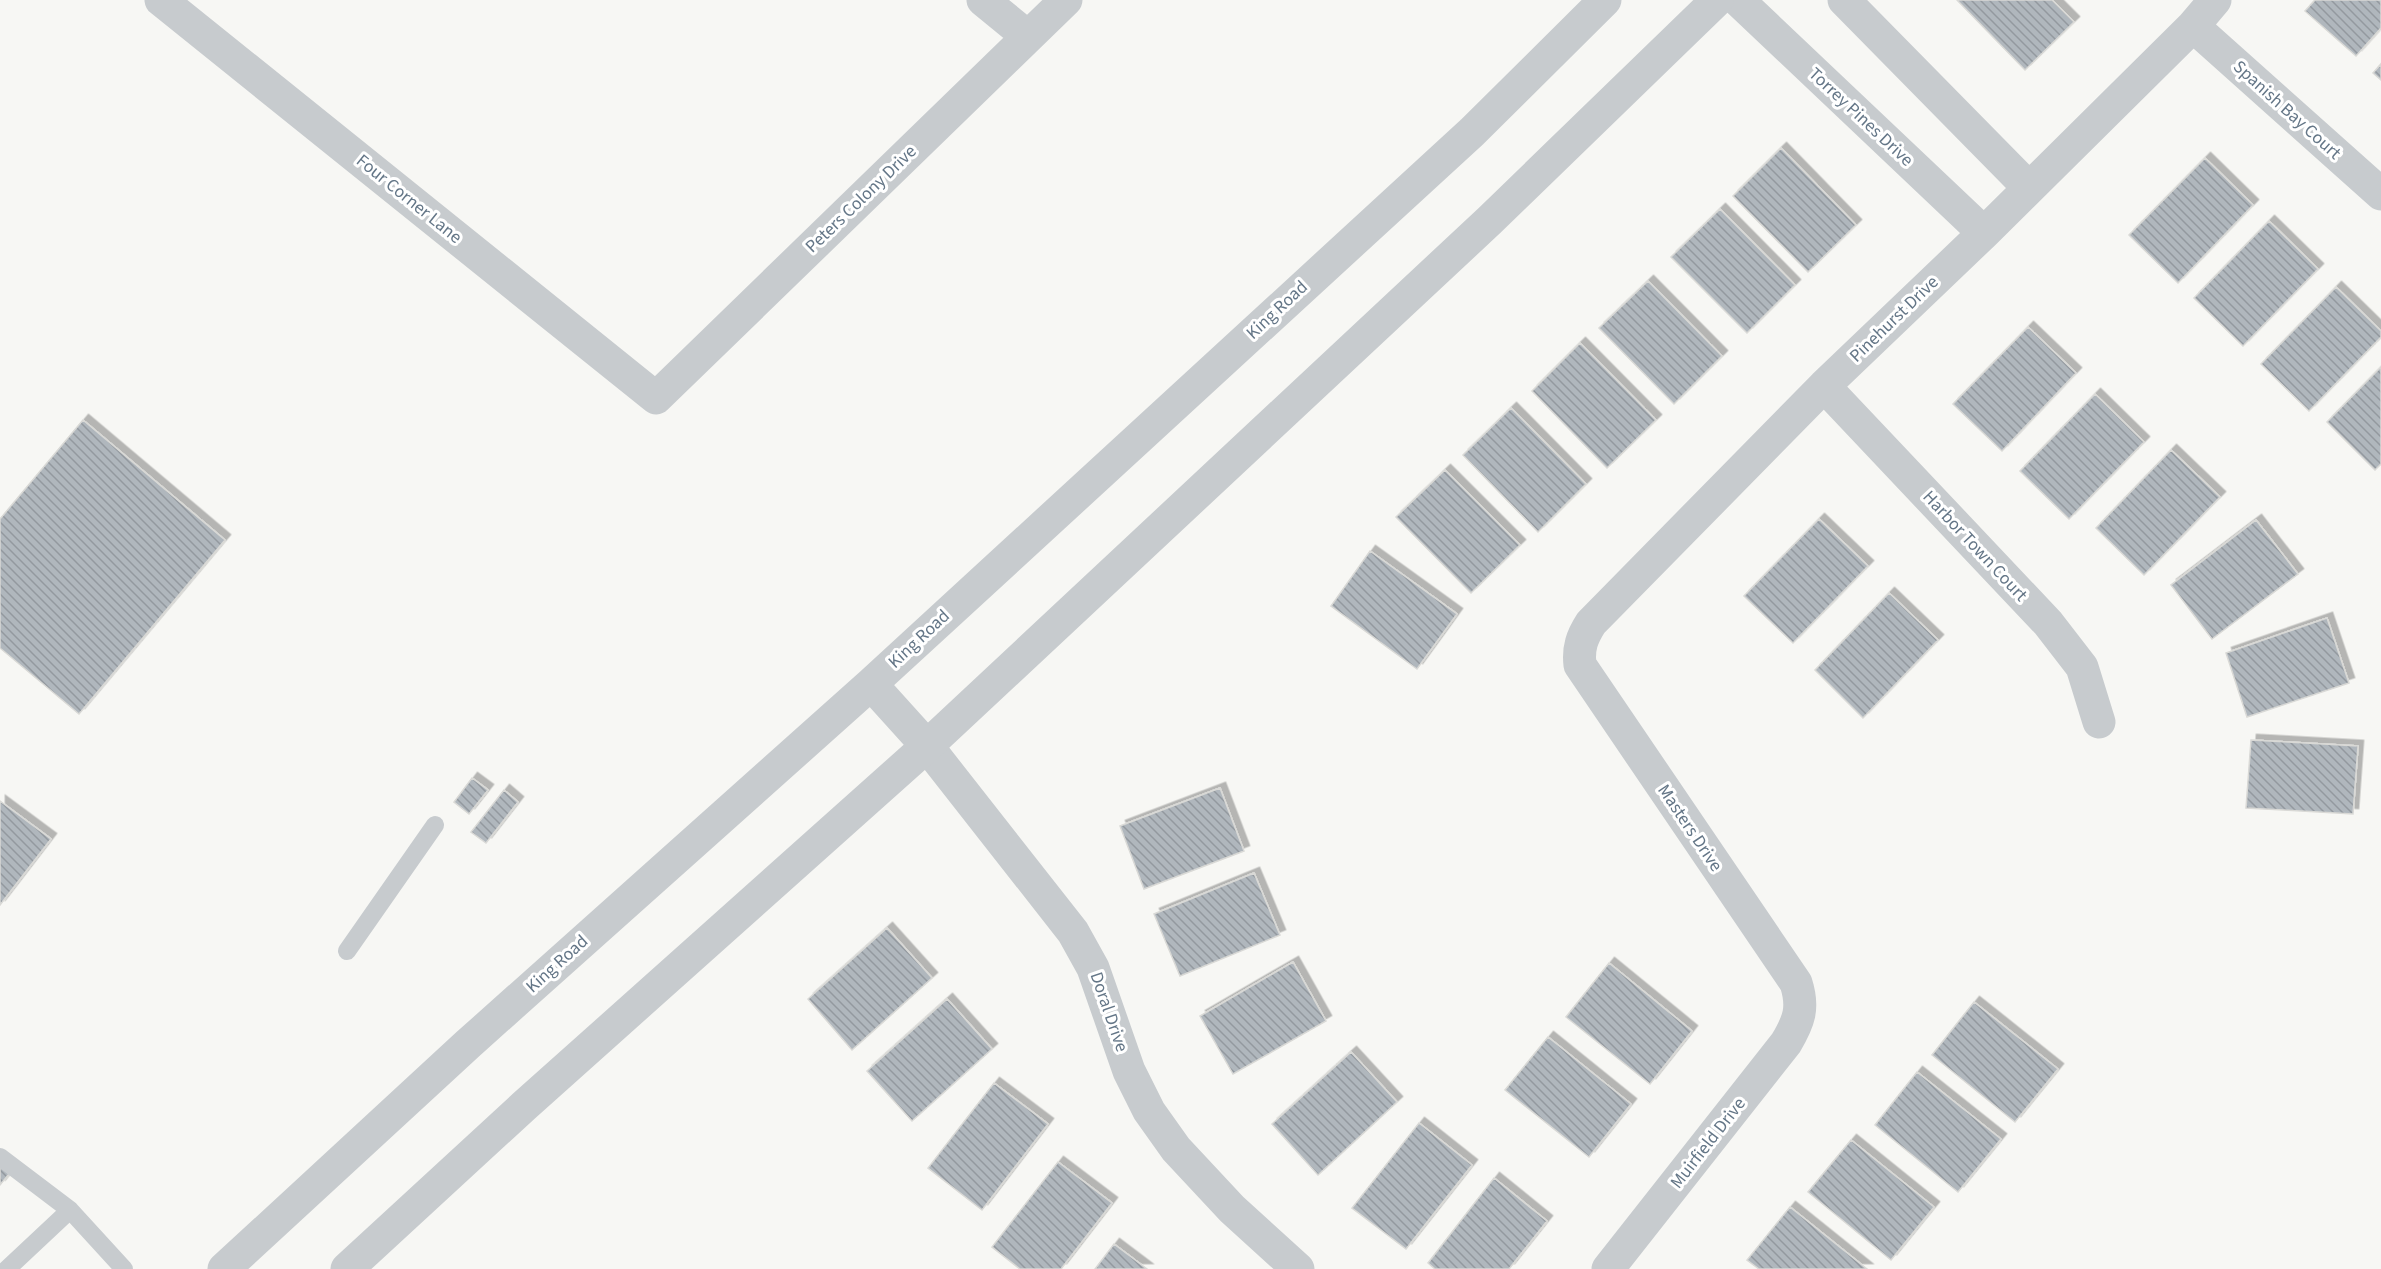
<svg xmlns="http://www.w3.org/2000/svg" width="2381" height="1269" viewBox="0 0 2381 1269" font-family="'Source Sans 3',sans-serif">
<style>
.building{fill:url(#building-back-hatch);stroke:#d9d9d6;stroke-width:1.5;filter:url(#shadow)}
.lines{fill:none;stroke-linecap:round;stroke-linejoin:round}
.service{stroke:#c7cbce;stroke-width:18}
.minor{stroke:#c7cbce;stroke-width:33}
.tertiary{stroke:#c7cbce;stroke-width:33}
.labels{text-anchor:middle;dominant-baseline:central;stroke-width:6;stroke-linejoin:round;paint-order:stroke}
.street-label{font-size:18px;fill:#647687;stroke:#fff}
</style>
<defs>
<pattern id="building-back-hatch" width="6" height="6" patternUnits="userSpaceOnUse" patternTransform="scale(1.5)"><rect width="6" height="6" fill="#b0b7bd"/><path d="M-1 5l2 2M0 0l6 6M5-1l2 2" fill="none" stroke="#93999f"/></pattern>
<filter id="shadow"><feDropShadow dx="5.5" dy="-5.5" stdDeviation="0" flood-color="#0004"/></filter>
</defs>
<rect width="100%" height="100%" fill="#f7f7f4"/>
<path class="building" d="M1957,0h95l22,22 -49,48z
M2315,0h66v28l-25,28 -51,-45z
M2381,64v16l-8,-7z
M1781,148l75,77 -48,47 -75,-76z
M2205,158l48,47 -75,78 -49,-48z
M1720,209l75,76 -48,48 -76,-76z
M2269,221l49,48 -75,77 -49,-48z
M1648,281l74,75 -48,48 -75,-76z
M2336,287l45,44v6l-72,74 -48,-47z
M2028,327l48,46 -74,78 -49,-47z
M1580,343l76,77 -49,48 -75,-77z
M2381,367v97l-6,6 -48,-48z
M2095,394l49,48 -75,77 -49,-48z
M1511,408l75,76 -48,48 -75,-77z
M83,420l142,120 -146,174 -79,-66v-129z
M2171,450l49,47 -76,78 -48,-47z
M1445,470l75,75 -49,48 -75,-76z
M1819,519l49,47 -75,77 -49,-47z
M2256,520l42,54 -86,65 -41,-54z
M1370,551l87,63 -40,55 -86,-63z
M1889,593l49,47 -75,78 -48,-48z
M2327,618l22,65 -102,34 -21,-64z
M2251,740l107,6 -5,68 -107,-6z
M472,778l16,12 -19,24 -15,-12z
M1220,788l24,63 -100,38 -24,-63z
M504,790l14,12 -32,41 -15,-11z
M0,801l51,38 -51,66z
M1254,873l26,62 -100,41 -26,-62z
M887,928l45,50 -80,72 -44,-51z
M1293,962l33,59 -93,53 -33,-58z
M1609,963l83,68 -42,53 -84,-67z
M947,999l45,50 -80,72 -45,-50z
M1974,1002l84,67 -43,53 -83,-67z
M1548,1037l83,67 -42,53 -84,-67z
M1351,1052l46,50 -79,73 -46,-51z
M1917,1072l84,67 -43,53 -83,-67z
M994,1083l54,41 -66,86 -54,-42z
M1419,1123l53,42 -66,84 -54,-41z
M1851,1140l83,67 -43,53 -83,-68z
M1058,1162l54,41 -51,66h-41l-28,-22z
M0,1166l9,8 -9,11z
M1494,1178l53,43 -38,48h-74l-7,-6z
M1790,1207l77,62h-108l-12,-9z
M1114,1244l33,25h-52z"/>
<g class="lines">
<path class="service" d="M347,951l88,-126
M0,1157l70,53 54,59
M7,1269l63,-59"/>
<path class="minor" d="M161,0l495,398 410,-398
M983,0l44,36
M1738,0l246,233
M1844,0l185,188
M2193,26l188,168
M1824,386l224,237 34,44 17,55
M927,746l146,186 20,36 36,103 20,40 27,38 56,60 66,60
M1608,1269l178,-226c13,-22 18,-35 10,-60l-216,-318c-2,-17 2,-28 11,-42l233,-237 160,-153 209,-207 22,-26"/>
<path class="tertiary" d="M871,684l56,62
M224,1269l244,-225 403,-360 601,-552 133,-132
M347,1269l177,-163 403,-360 563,-526 227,-220"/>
</g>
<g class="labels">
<g class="street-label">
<text transform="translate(2287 110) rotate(42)">Spanish Bay Court</text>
<text transform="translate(1861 117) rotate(43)">Torrey Pines Drive</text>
<text transform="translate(409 199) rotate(39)">Four Corner Lane</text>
<text transform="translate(861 199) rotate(-44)">Peters Colony Drive</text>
<text transform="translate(1277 310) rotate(-43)">King Road</text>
<text transform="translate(1894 319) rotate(-44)">Pinehurst Drive</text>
<text transform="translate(1975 546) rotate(47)">Harbor Town Court</text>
<text transform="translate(919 639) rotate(-43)">King Road</text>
<text transform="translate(1690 828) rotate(56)">Masters Drive</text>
<text transform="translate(557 964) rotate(-42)">King Road</text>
<text transform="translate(1109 1012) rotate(71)">Doral Drive</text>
<text transform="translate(1708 1143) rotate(-52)">Muirfield Drive</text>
</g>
</g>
</svg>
